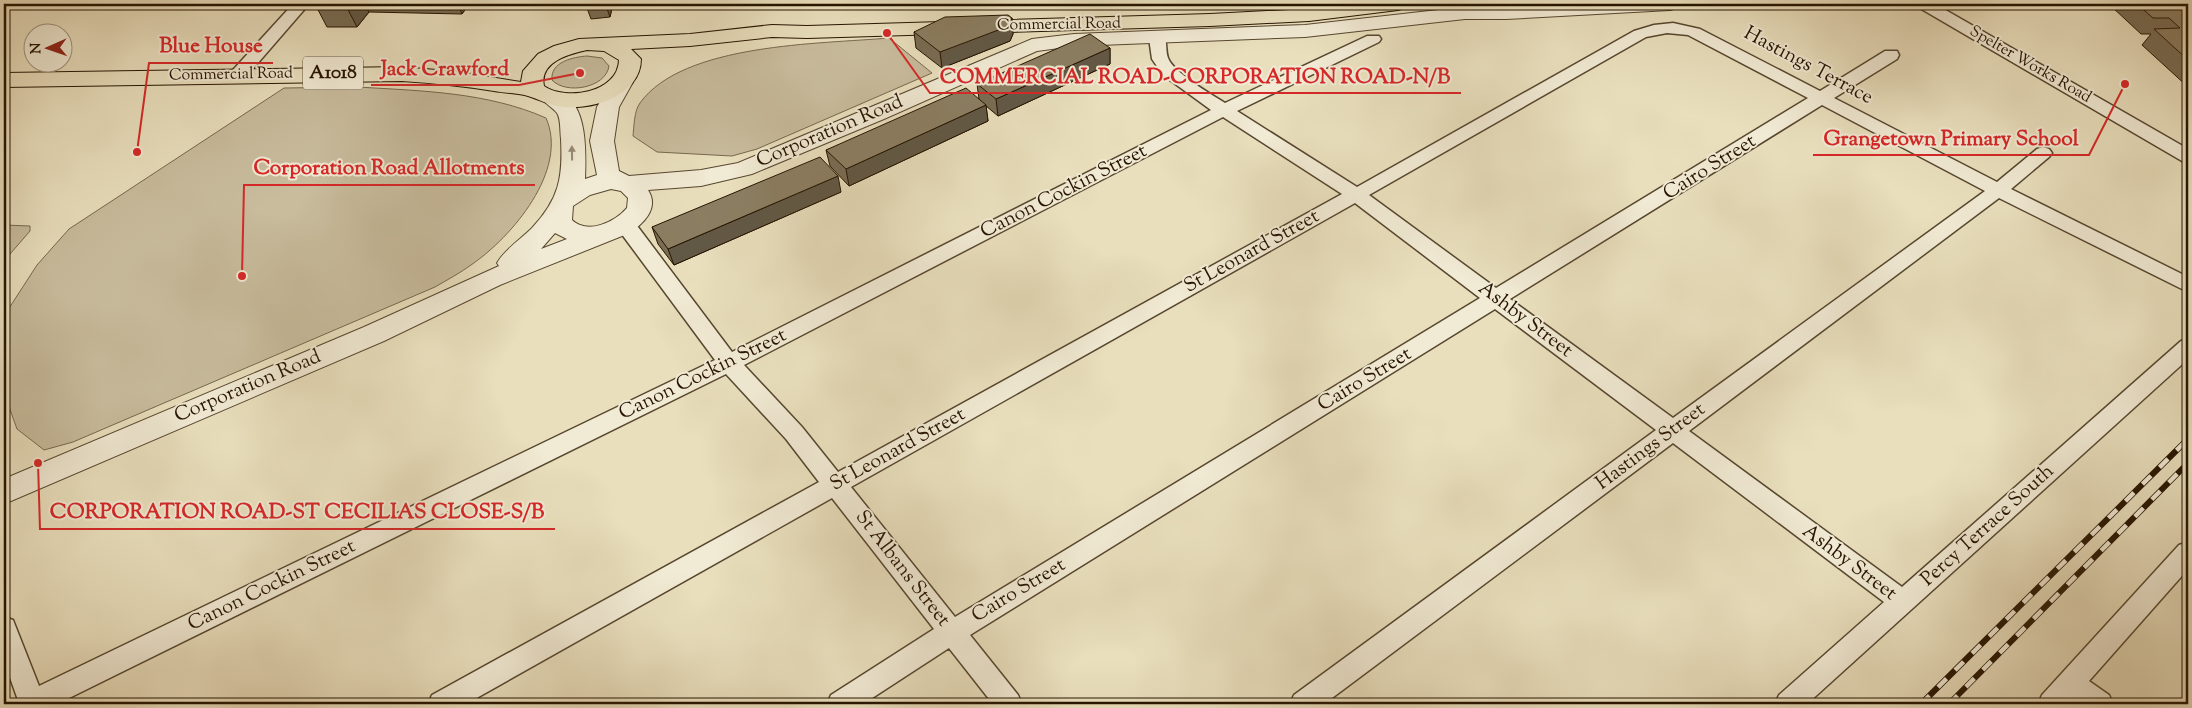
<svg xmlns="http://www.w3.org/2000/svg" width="2192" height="708" viewBox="0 0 2192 708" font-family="'Sorts Mill Goudy',serif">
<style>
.green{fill:#c8bc9d;stroke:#77684e}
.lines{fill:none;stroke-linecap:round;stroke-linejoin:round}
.minor-casing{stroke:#57472f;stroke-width:3}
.tertiary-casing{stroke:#57472f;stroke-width:2}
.trunk-casing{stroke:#261400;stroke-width:2}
.minor{fill:#f1ead4;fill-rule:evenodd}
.tertiary{fill:#f1ead4;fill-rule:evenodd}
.trunk{fill:#e9dfbd;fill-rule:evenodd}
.rail-casing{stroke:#261400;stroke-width:6}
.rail{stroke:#f1ead4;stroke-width:4.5;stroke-dasharray:12;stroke-linecap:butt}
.wall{fill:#786c54;stroke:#261400}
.shaded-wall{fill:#615845;stroke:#261400}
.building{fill:#8b7e62;stroke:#261400}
.oneway{fill:#968a75}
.labels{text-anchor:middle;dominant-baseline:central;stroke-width:4;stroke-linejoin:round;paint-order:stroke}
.far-street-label{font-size:16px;fill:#261400;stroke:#f1ead4}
.shield{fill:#f1ead4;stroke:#635440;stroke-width:1}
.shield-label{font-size:19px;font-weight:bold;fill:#261400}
.street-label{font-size:20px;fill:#261400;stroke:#f1ead4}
.leader{fill:none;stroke:#d62828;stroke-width:2}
.callout-dot{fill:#d62828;stroke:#f1ead4;stroke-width:2}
.callout-label{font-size:21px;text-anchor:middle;font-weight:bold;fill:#d62828;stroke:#f1ead4;stroke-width:4;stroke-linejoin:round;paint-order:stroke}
</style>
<rect width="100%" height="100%" fill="#e9dfbd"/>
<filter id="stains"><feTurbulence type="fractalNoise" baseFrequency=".004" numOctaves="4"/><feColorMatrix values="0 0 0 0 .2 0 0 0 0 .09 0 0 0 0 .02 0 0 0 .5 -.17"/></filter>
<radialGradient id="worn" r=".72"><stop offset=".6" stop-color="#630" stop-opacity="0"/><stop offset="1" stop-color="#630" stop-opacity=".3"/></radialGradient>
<path class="green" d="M889,38l43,35 -175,76 -25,7 -75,-4 -24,-16c1,-9 1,-25 7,-33 43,-60 181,-59 249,-65z
M587,56l15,2 7,8c-3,22 -43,29 -57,14 -2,-18 21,-23 35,-24z
M358,87c64,4 129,5 188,31 23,52 -34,119 -75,147 -11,8 -24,15 -36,22l-362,155 -29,8 -27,-21 -13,-36v-77l33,-51 32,-36 215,-141z
M4,225l26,1v5l-26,30z"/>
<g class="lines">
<g class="minor-casing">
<path id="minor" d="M293,4h16l-65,75h-12l-2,-4 2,-4z
M1916,4h19l253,145v14l-6,-2 -264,-154z
M1673,23l27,6 120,62 65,-40h12l2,4 -2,4 -63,39 163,84 40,-33 6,-2 6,2 3,4 -3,4 -38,32 177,88v15l-189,-94 -310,233 213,156 279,-246 7,-2v20l-381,345h-32l4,-9 105,-93 -211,-159 -349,261h-34l4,-9 362,-265 -161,-121 -525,326 48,60 4,9h-29l-44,-56 -86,56h-36l4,-9 103,-66 -102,-131 -366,206h-38l4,-9 387,-213 -33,-43 -60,-65 -669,330h-40l1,-4 -14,-39v-44l9,3 26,66 676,-326 -97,-131 -3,-5 3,-5 7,-1 7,1 100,133 479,-242 -48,-35 -11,-16 -3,-21 2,-3h12c5,7 2,15 5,23 5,14 44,37 57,45l142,-67h12l2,3 -2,3 -142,69 120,76 277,-156 20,-6zM1667,33l21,2 120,63 -312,190 -127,-93 277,-158zM1822,105l163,86 -312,227 -163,-119zM1223,117l119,77 -504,278 -36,-45 -58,-62zM1355,203l125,95 -525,319 -104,-130z
M2188,542v27l-99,112 20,14 4,9h-34l-7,-5 -4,5h-30l4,-9 137,-150z"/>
</g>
<g class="tertiary-casing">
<path id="tertiary" d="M1562,4h118l-3,4 -7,2 -164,9h-41l-160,18 -231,9 -37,5 -153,68 -132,55 -51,12 -53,4c12,18 -5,35 -21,44l-127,51 -116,56 -380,163v-25l360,-152 135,-61 -2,-3c8,-14 24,-24 35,-35 27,-29 31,-50 29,-89 -1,-7 0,-20 -4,-26 -4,-5 -10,-8 -14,-13l3,-5c43,-10 40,58 39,84l12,-4 -7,-34 7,-34 17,-30 8,-2 8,2 3,5 -14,25 -5,34 5,30 10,5 72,-6 37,-7 294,-124 42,-5 231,-9 160,-18zM611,189l10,2 7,7 -1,10c-12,14 -39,27 -55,12l1,-14 17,-11zM555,233l12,6 -26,10z"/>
</g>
<g class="trunk-casing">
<path id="trunk" d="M1350,4h58l-3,4 -7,2 -89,11 -99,5 -403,12 -35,-1 -82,9 -59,3 10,10c0,38 -53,53 -84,47 -10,-2 -19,-7 -29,-10 -10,-3 -23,-3 -34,-5 -31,-5 -61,-8 -92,-10l-398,6v-14l398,-6 57,5 62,10 2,-11 15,-17 16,-8 25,-7 111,-5 82,-9 35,1 403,-12 99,-5zM587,50l17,1 15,9c-1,33 -53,41 -75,26 -5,-24 25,-32 43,-36z"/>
</g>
<use href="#minor" class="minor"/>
<use href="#tertiary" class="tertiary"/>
<use href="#trunk" class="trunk"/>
<g class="rail-casing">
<path id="rail" d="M1921,704l267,-265
M1949,704l239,-241"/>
</g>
<use href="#rail" class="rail"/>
</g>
<path class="wall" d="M315,4h154l-7,10 -93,-2 -12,15h-30z
M588,4h25l-3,13 -19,2 -4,-11z
M2112,4h76v83l-46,-42 9,-11h-10l-30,-28z
M1012,18l1,16 -3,7 -68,27 -26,-20 -2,-16z
M1110,48v16l-112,52 -12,-10 2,15 -139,65 -19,-20 -4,-16 153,-51 -2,-15z
M841,192l-167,73 -16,-21 -6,-17z"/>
<path class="shaded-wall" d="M345,4h19l5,8 -12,15z
M458,4h11l-7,10z
M607,4h6l-3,13 -4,-11z
M1012,18l1,16 -3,7 -68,27 -2,-16z
M1110,48v16l-112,52 -2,-17z
M986,105l2,16 -139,65 -3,-17z
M838,176l3,16 -167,73 -6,-16z"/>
<path class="building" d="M588,4h19l-1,2 -19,2z
M2137,4h51v56l-34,-31 26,-1 -11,-10h-16z
M1008,15l4,3 -3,8 -69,26 -26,-20 31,-15z
M1090,34l20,14 -114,51 -19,-15z
M966,88l20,17 -140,64 -20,-19z
M820,157l18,19 -170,73 -16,-22z"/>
<defs><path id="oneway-solid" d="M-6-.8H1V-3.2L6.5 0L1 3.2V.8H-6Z" transform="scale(1.25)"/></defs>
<use class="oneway" href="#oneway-solid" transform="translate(572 153) rotate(-91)"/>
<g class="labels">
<g class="far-street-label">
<text transform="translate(1059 25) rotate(-1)">Commercial Road</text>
<text transform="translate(2030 65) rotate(30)">Spelter Works Road</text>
<text transform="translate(231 75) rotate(-1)">Commercial Road</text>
</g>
<rect class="shield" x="303" y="56.5" width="60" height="33" rx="4"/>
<g class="shield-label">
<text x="333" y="73">A1018</text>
</g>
<g class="street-label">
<text transform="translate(1808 66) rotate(28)">Hastings Terrace</text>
<text transform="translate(830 132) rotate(-23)">Corporation Road</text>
<text transform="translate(1710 168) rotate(-32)">Cairo Street</text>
<text transform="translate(1064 192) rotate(-27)">Canon Cockin Street</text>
<text transform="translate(1252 252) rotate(-29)">St Leonard Street</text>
<text transform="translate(1525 320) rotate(37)">Ashby Street</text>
<text transform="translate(703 375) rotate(-26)">Canon Cockin Street</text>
<text transform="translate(1365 380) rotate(-31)">Cairo Street</text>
<text transform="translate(248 387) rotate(-23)">Corporation Road</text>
<text transform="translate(1651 447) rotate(-37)">Hastings Street</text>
<text transform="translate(898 450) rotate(-29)">St Leonard Street</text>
<text transform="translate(1988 526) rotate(-42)">Percy Terrace South</text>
<text transform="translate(1849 563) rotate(37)">Ashby Street</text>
<text transform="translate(902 569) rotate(52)">St Albans Street</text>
<text transform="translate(272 586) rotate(-26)">Canon Cockin Street</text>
<text transform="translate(1019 591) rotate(-31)">Cairo Street</text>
</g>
</g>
<path class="leader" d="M137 152L149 63H273M580 73L519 85H371M887 33L930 93H1461M2125 84L2089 155H1813M242 276L244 185H535M38 463L40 529H555"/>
<g class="callout-dot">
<circle cx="137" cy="152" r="5"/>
<circle cx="580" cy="73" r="5"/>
<circle cx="887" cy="33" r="5"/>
<circle cx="2125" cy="84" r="5"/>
<circle cx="242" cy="276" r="5"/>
<circle cx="38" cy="463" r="5"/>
</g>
<g class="callout-label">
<text x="211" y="52">Blue House</text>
<text x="445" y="75">Jack Crawford</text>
<text x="1195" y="83">COMMERCIAL ROAD-CORPORATION ROAD-N/B</text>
<text x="1951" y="145">Grangetown Primary School</text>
<text x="389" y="174">Corporation Road Allotments</text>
<text x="297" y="518">CORPORATION ROAD-ST CECILIAS CLOSE-S/B</text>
</g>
<rect width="2192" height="708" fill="none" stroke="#e9dfbd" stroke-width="20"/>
<rect x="5" y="5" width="2182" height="698" fill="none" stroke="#261400" stroke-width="2.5"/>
<rect x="10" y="10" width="2172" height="688" fill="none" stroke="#261400"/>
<g transform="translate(48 48) rotate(268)"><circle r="24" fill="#f1ead4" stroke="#a0947f"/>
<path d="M0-4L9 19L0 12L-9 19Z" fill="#8f2418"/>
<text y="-8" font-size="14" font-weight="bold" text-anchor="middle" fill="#261400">N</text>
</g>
<rect width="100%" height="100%" filter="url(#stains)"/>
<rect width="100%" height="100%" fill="url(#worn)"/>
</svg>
